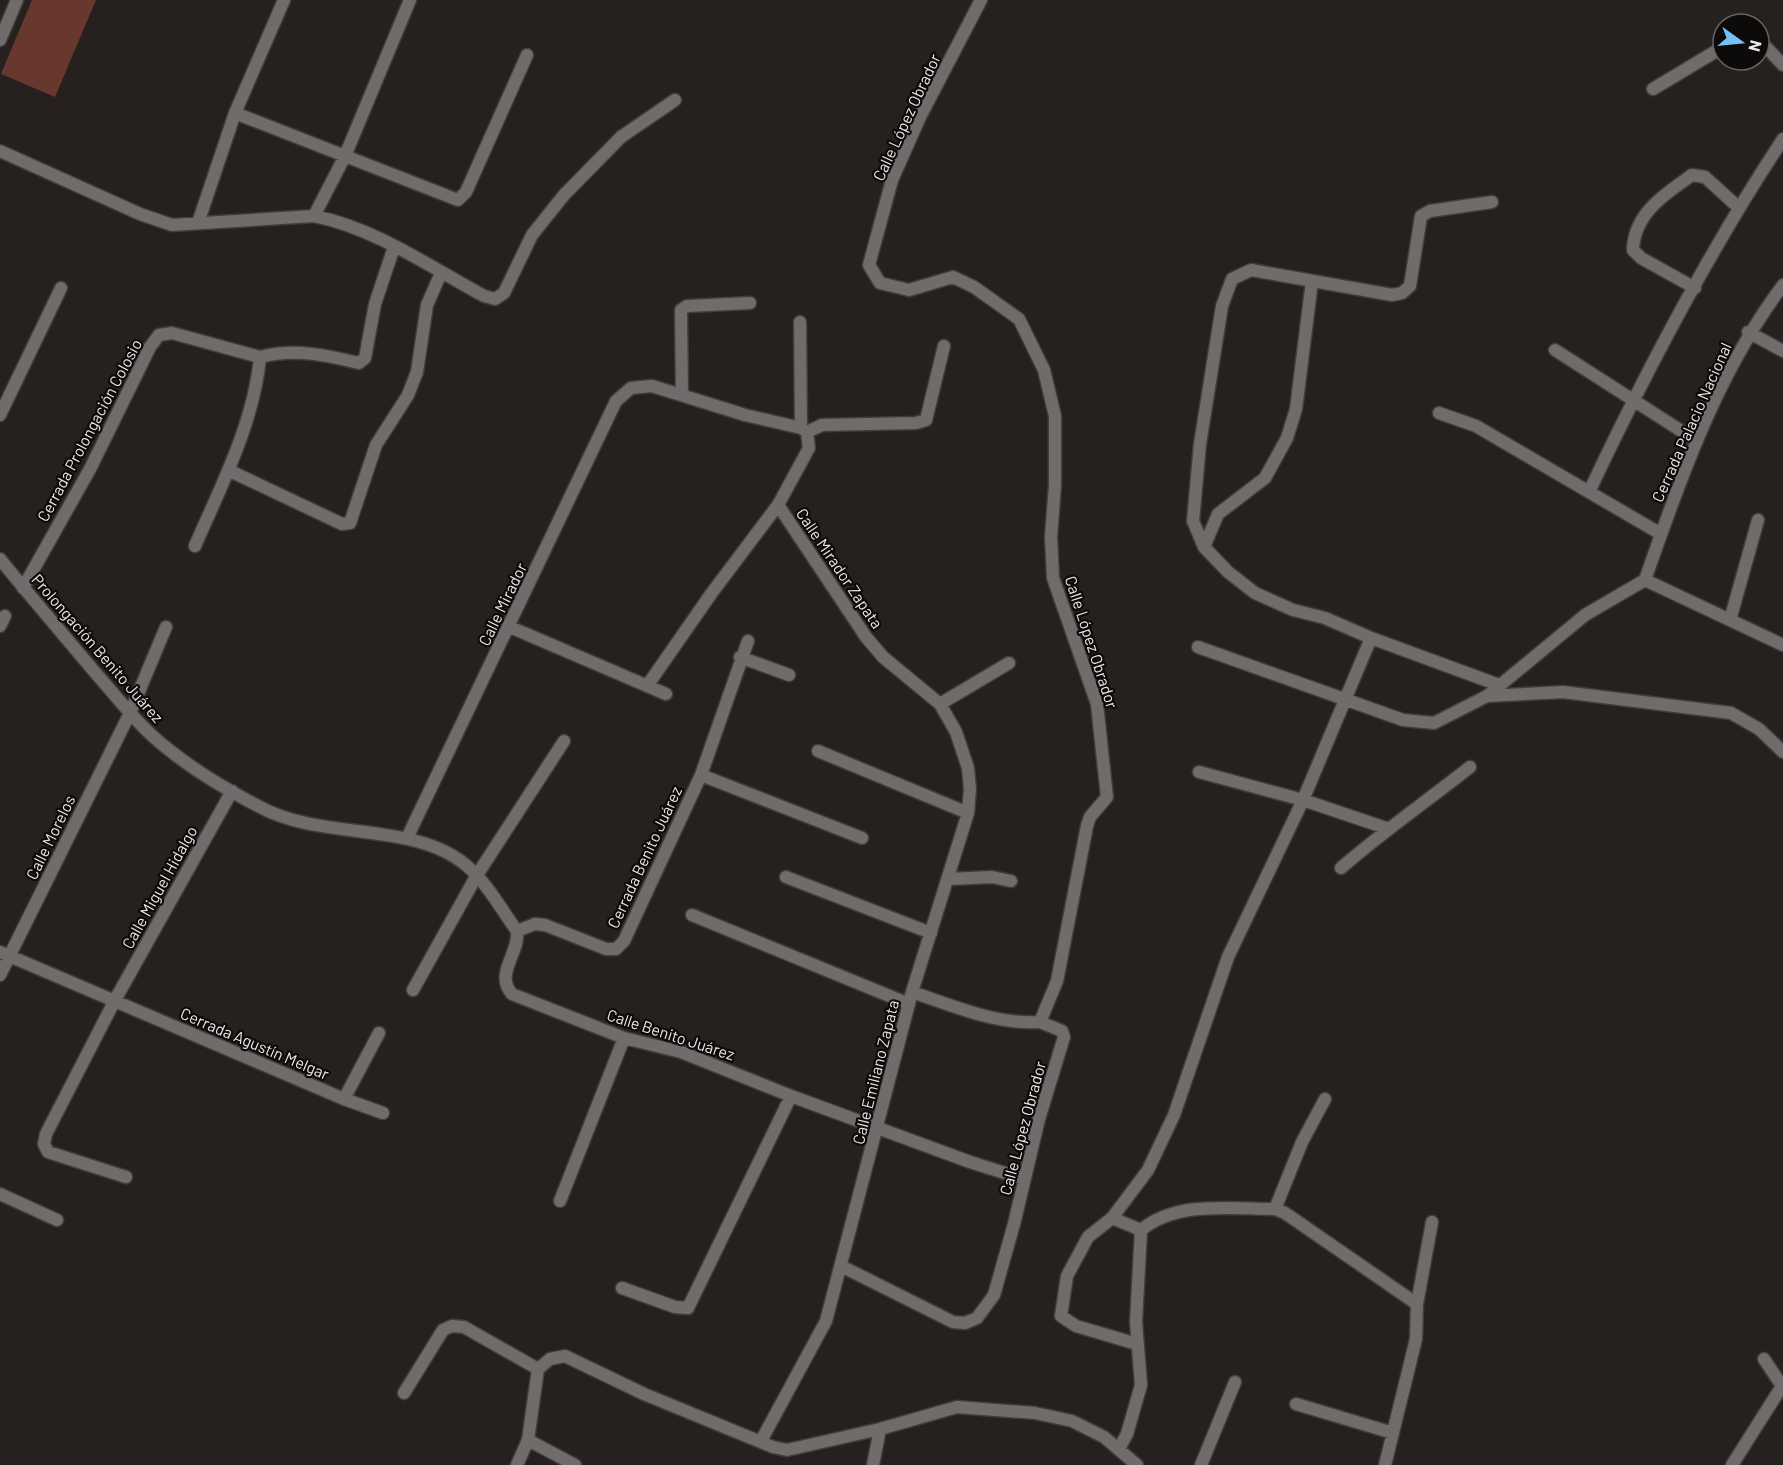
<svg xmlns="http://www.w3.org/2000/svg" width="1783" height="1465" viewBox="0 0 1783 1465" font-family="Barlow,sans-serif">
<style>
.green{fill:#68372d}
.lines{fill:none;stroke-linecap:round;stroke-linejoin:round}
.street-casing{stroke:#423c3b;stroke-width:15}
.street{stroke:#6f6c6b;stroke-width:12}
.labels{text-anchor:middle;dominant-baseline:central;stroke-width:4.5;stroke-linejoin:round;paint-order:stroke}
.street-label{font-size:16px;fill:#ece8e7;stroke:#0d0a0a}
</style>
<rect width="100%" height="100%" fill="#26201f"/>
<path class="green" d="M32,0h64l-41,97 -54,-23z"/>
<g class="lines">
<g class="street-casing">
<path id="street" d="M284,0l-49,113 110,43 65,-156
M0,40l17,-40
M1759,46l7,1 17,18
M1653,89l70,-42
M0,151l140,63 32,11 142,-9c61,12 116,51 170,80l11,3 9,-6 28,-58 32,-40 57,-58 54,-37
M1492,202l-62,9 -9,5 -11,70 -8,7 -10,2 -141,-25 -19,9 -10,27 -22,138 -7,77 11,26 24,25 27,21 38,17 32,8 46,20 128,47
M314,216l31,-60 113,44 8,-8 61,-137
M198,223l37,-110
M1695,288l-54,-30 -8,-8c1,-37 32,-56 59,-75l13,2 33,30
M800,322l1,106
M1748,332l35,19
M1555,350l142,91
M260,357c35,-9 65,-2 99,6l6,-5 10,-54 19,-57
M682,394l-1,-84 6,-4 63,-3
M1439,413l37,13 113,66
M0,415l61,-127
M807,432l15,-7 94,-2 10,-3 18,-74
M228,470l114,54 8,-1 26,-78 32,-50 9,-23 10,-67 14,-32
M1661,534l-72,-42c57,-121 120,-241 194,-353
M195,546c26,-60 59,-123 65,-189
M1204,547l14,-33 47,-36 22,-40 9,-29 16,-128
M0,559c30,37 62,74 93,111 24,27 46,57 75,79 27,22 61,42 92,58 62,34 156,14 207,59 20,17 34,43 50,65 3,22 -23,43 -5,63l112,44 57,14 110,44 179,66 54,17
M1645,580c35,-101 73,-209 138,-295
M1645,580l138,65
M23,588l67,-119 60,-122 9,-12 13,-2 88,24
M1730,620l28,-100
M0,626l5,-10
M510,627l156,67
M1198,647l205,73 31,3 53,-27 98,-81 60,-35
M740,657l49,18
M647,686l64,-92 67,-89
M1487,696l76,-4 168,21 28,16 24,23
M940,704l69,-41
M818,751l150,62
M1199,772l104,28 83,28
M701,775l161,63
M407,838l209,-437 15,-13 21,-2 93,29 56,13 6,4 2,16 -31,57 88,132 17,20 57,47 16,28 12,36 2,21 -2,24 -56,179 -86,329 -65,120
M1341,868c41,-36 86,-67 129,-101
M786,877l145,56
M949,879l43,-2 19,4
M692,915l217,89
M517,931l18,-7 10,1 61,24h10l8,-8 77,-166 47,-134
M0,952l344,147 39,14
M0,975l130,-262 36,-86
M413,990l64,-115 87,-134
M912,992c41,14 85,33 128,30
M344,1099l35,-66
M126,1177l-78,-25 -4,-8 2,-10 69,-134 117,-209
M0,1194l57,26
M560,1201l64,-163
M1275,1209l27,-67 23,-43
M1112,1218l29,12c37,-30 89,-21 134,-21l10,4 132,91
M841,1266l112,56 12,1 12,-5 17,-23 20,-71 25,-105 25,-82 -2,-6 -22,-9 17,-41 30,-155 3,-9 17,-20 -10,-93 -44,-126 -2,-41 4,-52v-69l-11,-46 -25,-51 -45,-32 -21,-10 -44,13 -29,-7 -11,-18 23,-85 28,-63 61,-117
M622,1288l53,19 13,1 103,-212
M1137,1344l-61,-18 -15,-10 6,-40 21,-39 24,-19 36,-48 26,-55 54,-158 75,-157 68,-162
M538,1369l12,-10 15,-3 79,38 129,53 14,3 93,-21 77,-22 78,6 37,8 32,16 33,28
M404,1393l39,-63 9,-4 12,1 74,42
M1296,1404l97,29
M528,1440l47,25
M1119,1449l8,-15 14,-49 -5,-63 5,-92
M517,1465l11,-25 10,-71
M873,1465l7,-36
M1201,1465l34,-83
M1385,1465l31,-126 1,-35 15,-82
M1732,1465l50,-79 -18,-27"/>
</g>
<use href="#street" class="street"/>
</g>
<g class="labels">
<g class="street-label">
<text transform="translate(906 117) rotate(-65)">Calle López Obrador</text>
<text transform="translate(1691 422) rotate(-66)">Cerrada Palacio Nacional</text>
<text transform="translate(89 430) rotate(-62)">Cerrada Prolongación Colosio</text>
<text transform="translate(840 568) rotate(56)">Calle Mirador Zapata</text>
<text transform="translate(502 604) rotate(-64)">Calle Mirador</text>
<text transform="translate(1092 642) rotate(72)">Calle López Obrador</text>
<text transform="translate(98 648) rotate(49)">Prolongación Benito Juárez</text>
<text transform="translate(50 837) rotate(-64)">Calle Morelos</text>
<text transform="translate(644 857) rotate(-65)">Cerrada Benito Juárez</text>
<text transform="translate(159 887) rotate(-61)">Calle Miguel Hidalgo</text>
<text transform="translate(671 1034) rotate(18)">Calle Benito Juárez</text>
<text transform="translate(255 1043) rotate(23)">Cerrada Agustín Melgar</text>
<text transform="translate(875 1072) rotate(-76)">Calle Emiliano Zapata</text>
<text transform="translate(1022 1128) rotate(-75)">Calle López Obrador</text>
</g>
</g>
<g transform="translate(1741 42) rotate(105)"><circle r="28" fill="#0d0a0a" stroke="#666362" stroke-width="1.5"/>
<path d="M0-4.5L10 22L0 15L-10 22Z" fill="#76c0f7"/>
<text y="-9" font-size="16" font-weight="bold" text-anchor="middle" fill="#ece8e7">N</text>
</g>
</svg>
